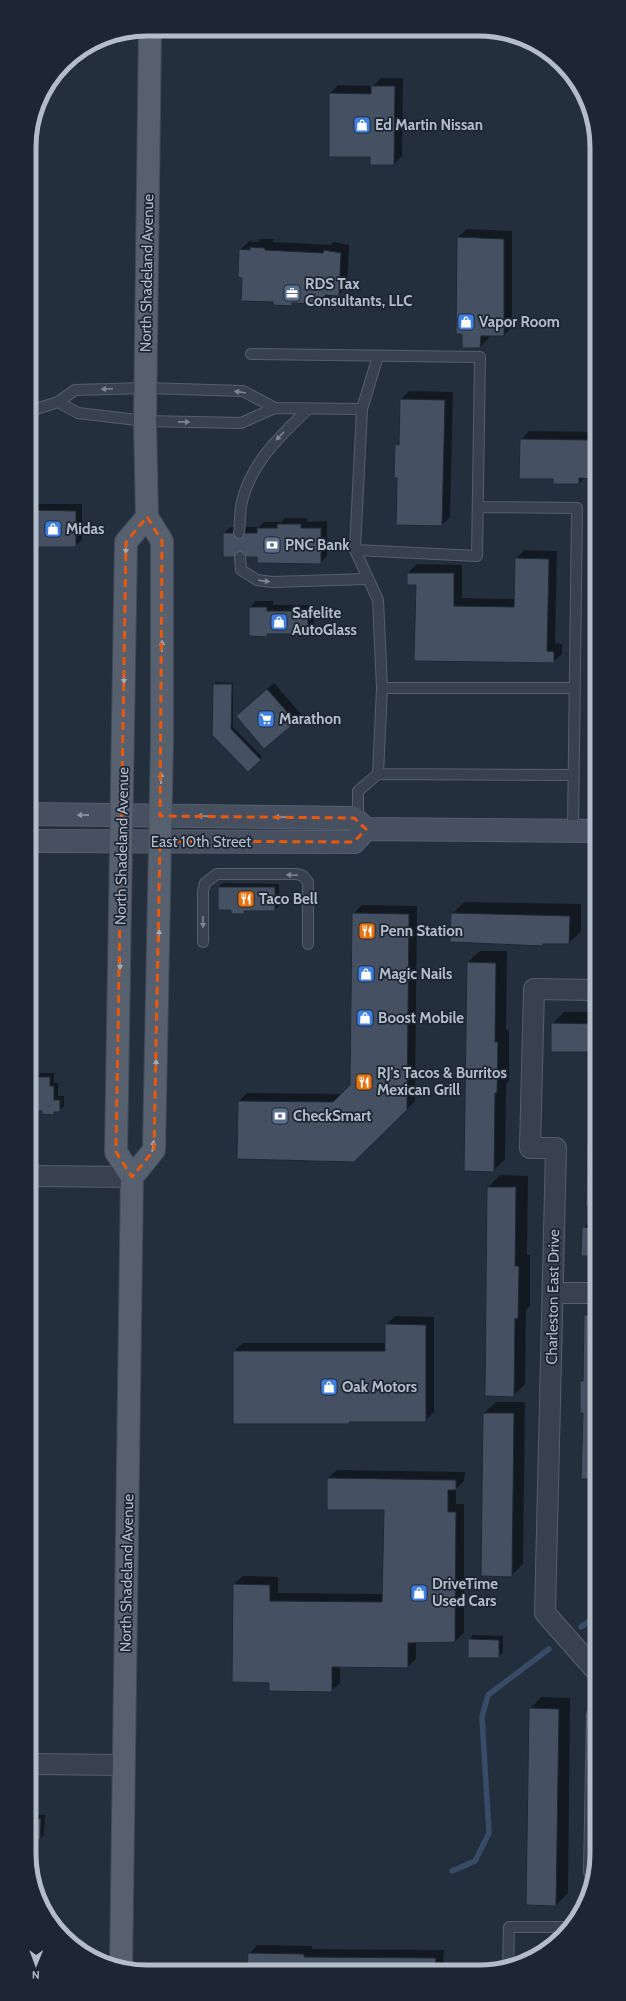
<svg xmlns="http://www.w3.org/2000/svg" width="626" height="2001" viewBox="0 0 626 2001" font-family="Cabin,sans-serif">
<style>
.shadow{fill:#0007}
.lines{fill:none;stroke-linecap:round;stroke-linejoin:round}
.stream{stroke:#394c67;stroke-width:5.5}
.building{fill:#455162;stroke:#1f2835}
.service-casing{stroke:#565f6c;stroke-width:12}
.minor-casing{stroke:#565f6c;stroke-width:22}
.secondary-casing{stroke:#565f6c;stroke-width:24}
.primary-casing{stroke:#414a57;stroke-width:24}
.service{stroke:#38414e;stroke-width:10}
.minor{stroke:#38414e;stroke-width:20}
.secondary{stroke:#465061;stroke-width:22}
.primary{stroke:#56606e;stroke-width:22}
.oneway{fill:#7c8592}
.oneway2{fill:#a1aab7}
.oneway3{fill:#8e96a5}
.marked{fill:none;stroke:#e8590c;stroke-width:3;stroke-dasharray:8 5;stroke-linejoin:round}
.labels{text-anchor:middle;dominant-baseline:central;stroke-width:3.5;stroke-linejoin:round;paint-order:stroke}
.poi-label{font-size:15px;font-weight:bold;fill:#b4bcc9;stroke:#1d2633;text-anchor:start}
.street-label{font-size:15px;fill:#b4bcc9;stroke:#1d2633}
.rim{fill:none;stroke:#b4bcc9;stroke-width:5}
</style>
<rect width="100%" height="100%" fill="#242f3e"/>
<path class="shadow" d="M381,78h22l-1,78 -8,8 -23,-8 -41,-62 8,-9 35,1z
M467,229l45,2v96l-8,8h-15l-1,4 -8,8 -22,-110z
M260,239h14l-1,3 58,3 2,-3 16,3 -2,42 -9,8h-6l-8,8 -29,-1 -3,3 -18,-4 -31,-24 -3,-27 9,-9 8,1z
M409,391l44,1 -3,125 -8,8 -44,-48 -2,-32 4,-4 1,-42z
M529,431l66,1v46h-10l-6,5 -25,-5 -33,-38z
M30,504h52v36l-7,6h-45z
M285,518h22v4l20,-1v35l-7,7 -96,-30 7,-6h28l5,-5h17z
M524,550l33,1 -2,92 7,1v10l-9,8 -138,-2 2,-76h-9v-11l9,-9 45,1v33l53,1 1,-40z
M256,601h17v4h41v22l-6,6h-39l-3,3 -16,-29z
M30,644h1l-1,98z
M216,682l17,1v44l29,30 -14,13 -35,-36 1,-50z
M274,683l28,32 -7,7 -52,-12z
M223,883l56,1v22l-5,4h-27l-3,3 -12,-4 -13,-22z
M30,892h7l-2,107 -2,2h-3z
M464,902l117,2v27l-12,12 -117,-29z
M362,905l55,1 -2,195 -61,60 -115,-60 8,-8 95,1 9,-9 2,-171z
M480,951h27l-1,79h3v51l-3,3 -1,75 -12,12 -25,-209z
M564,1012h32v39l-44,-27z
M596,1067v138h-9l2,-131z
M41,1073h13v10h4v13h6v10l-10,8 -11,-4h-13v-24l6,-3v-6z
M500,1175l28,1 -1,79h3v51l-4,4 -1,74 -12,12 -25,-209z
M30,1216l2,8h3v16l-4,5z
M595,1216h1v39h-14l1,-27z
M31,1273h3l2,32 -5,5z
M596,1305v173h-14l2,-66 -3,-30 3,-3 1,-63z
M395,1316l39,1v95l-9,9h-74l-3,2 -114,-72 9,-8h143v-18z
M31,1364h5v35l-5,5z
M496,1402h29l-2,162 -12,12 -27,-163z
M31,1434h5v7h2v11l-5,4v17l-2,2z
M337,1470l128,2 -1,9 -8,8v15h8v129l-9,8 -39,1v17l-9,8 -67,-1v17l-9,8 -61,-9 -36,-98 9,-8 35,1v16l106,1 1,-85 -57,-31z
M31,1521h2v28l-2,2z
M31,1565h1l-1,45z
M31,1631h5v19l-4,5z
M473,1635l30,1v17l-5,4 -29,-17z
M31,1688h4v22l-4,3z
M541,1697l29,1 -2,195 -12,12 -26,-196z
M31,1814l14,1 -1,20 -4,4 -9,-1z
M569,1924l2,2 -3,6 -20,16 -2,-1z
M257,1945l55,1v3l132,1 -1,14 -6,6h-189l1,-16z"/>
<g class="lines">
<path class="stream" d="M581,1627l15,-11
M452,1871l23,-10 14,-28 -7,-116 6,-22 61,-46"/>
</g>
<path class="building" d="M371,86h24l-1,79h-24v-8h-41v-64l42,1z
M457,237l47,2v97h-23l-1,12h-18v-14h-6z
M250,247l15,1v2l58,3 1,-3 17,3 -2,43 -14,-1 -1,9 -32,-1v3l-19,-1v-3l-32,-1 1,-23 -4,-1 1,-28 11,1z
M400,399l45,1 -3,126 -46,-1 1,-47h-3l1,-34 4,1z
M520,439l75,1v39l-16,-1v6h-26v-5h-34z
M30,510l46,1v36h-46z
M277,524h24v4h20v36l-64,-1v-6h-34v-24h34v-5h20z
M515,558l34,1 -2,92 7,1v11l-140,-2 2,-76h-9v-12h47v33l60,1z
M249,607h18v4h41v23h-41v3l-18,-1z
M213,684h19l-1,45 30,31 -13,12 -36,-37z
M267,689l29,33 -32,27 -28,-33z
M218,887h57v24h-31v3h-13v-4h-13z
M30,893h5l-2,109h-3z
M352,913l57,1 -2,196 -53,52 -117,-3 1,-58 95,1 17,-17z
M451,913l119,3 -1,28h-26v2l-93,-4z
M467,962l29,1 -1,79h3l-1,51h-2l-1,79 -30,-1z
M551,1023l45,1v28h-45z
M588,1074h8v132h-10z
M35,1077h15v9h4v14h6v12h-6v3l-12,-1v-3h-12v-24h5z
M487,1187h29l-1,79h4l-1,53 -3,-1 -1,79 -29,-1z
M582,1227l14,1v28h-15z
M584,1315h12v164h-15l2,-66h-3v-32h3z
M385,1324l41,1v97h-77v2h-116v-73h152z
M31,1368h1v37h-1z
M483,1413h31l-2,164 -31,-1z
M31,1438l1,7h3l-1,12h-3z
M327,1478l129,2v10h-8v22h8l-1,130 -47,1v25l-76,-1v25l-63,-1v-8l-37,-1 1,-98 37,1v16l112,1 2,-92h-57z
M468,1639l31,1v18h-31z
M529,1708l30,1 -3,197 -30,-1z
M31,1818l10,1 -1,21 -9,-1z
M557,1935l3,3 -13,11 -2,-2z
M248,1953l56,1v3l132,1 -1,12h-188z"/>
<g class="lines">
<g class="service-casing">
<path id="service" d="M251,354l229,3 -3,199 -122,-6
M275,408l-32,-17 -97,-3 -71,2 -17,12 20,11 67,8 96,2 34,-15 87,1 -7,141 23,50 4,88 -4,86
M362,409l16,-53
M30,411l28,-9
M478,507l99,1 -4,322
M239,533c1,-9 1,-19 2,-27 8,-41 38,-69 67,-97
M240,557l1,13 16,10 15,2 95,-3
M382,688h193
M358,822v-31l20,-17 195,1
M203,942v-51l2,-8 12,-9h80l6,2 5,6v62
M508,1967l1,-40h62"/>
</g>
<g class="minor-casing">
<path id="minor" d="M596,990l-62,-1 -4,159h26l-11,465 52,59
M30,1176l102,1
M553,1293h43
M31,1764l93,1
M594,1871l3,-155"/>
</g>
<g class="secondary-casing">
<path id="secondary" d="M30,814l324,4 12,11 230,2
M30,841l324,1 12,-13"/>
</g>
<g class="primary-casing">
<path id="primary" d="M132,1177l22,-27 8,-409v-200l-15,-24 -2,-96 5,-392
M121,1969l11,-792 -16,-25 10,-610 21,-25"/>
</g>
<use href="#service" class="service"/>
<use href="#minor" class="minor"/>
<use href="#secondary" class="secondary"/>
<use href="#primary" class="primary"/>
</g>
<defs><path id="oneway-solid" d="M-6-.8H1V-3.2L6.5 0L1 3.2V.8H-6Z"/></defs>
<g class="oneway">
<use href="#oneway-solid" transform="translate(107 389) rotate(178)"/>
<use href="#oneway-solid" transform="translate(240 392) rotate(-171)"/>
<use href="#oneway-solid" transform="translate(184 422) rotate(1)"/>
<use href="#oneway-solid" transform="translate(280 436) rotate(134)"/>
<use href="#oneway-solid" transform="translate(264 581) rotate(7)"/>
<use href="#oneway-solid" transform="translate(292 875) rotate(-177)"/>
<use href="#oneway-solid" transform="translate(203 922) rotate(90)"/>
</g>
<g class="oneway2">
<use href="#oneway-solid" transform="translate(126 548) rotate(93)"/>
<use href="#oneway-solid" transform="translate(162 646) rotate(-90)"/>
<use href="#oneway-solid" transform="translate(124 678) rotate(91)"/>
<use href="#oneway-solid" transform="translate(161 778) rotate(-89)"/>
<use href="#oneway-solid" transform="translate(159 935) rotate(-89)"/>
<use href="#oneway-solid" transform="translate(120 964) rotate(91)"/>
<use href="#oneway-solid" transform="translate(156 1065) rotate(-89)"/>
<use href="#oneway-solid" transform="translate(153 1146) rotate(-81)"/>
</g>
<g class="oneway3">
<use href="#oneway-solid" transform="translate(83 815) rotate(-179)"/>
<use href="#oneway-solid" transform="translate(203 816) rotate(-179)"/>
<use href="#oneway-solid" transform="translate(280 817) rotate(-179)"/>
</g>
<path class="marked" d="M147,517l15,24 -2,275 194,2 12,11 -12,13 -194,-1 -6,309 -22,27 -16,-25 10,-610z"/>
<defs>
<g id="shop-square" transform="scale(0.9)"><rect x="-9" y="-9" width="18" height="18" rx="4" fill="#3f7fe0" stroke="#1d2633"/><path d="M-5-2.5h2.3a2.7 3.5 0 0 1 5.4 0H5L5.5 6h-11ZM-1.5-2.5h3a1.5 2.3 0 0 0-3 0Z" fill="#fff"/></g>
<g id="office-square" transform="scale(0.9)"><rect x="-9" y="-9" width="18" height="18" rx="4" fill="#5c6f8a" stroke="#1d2633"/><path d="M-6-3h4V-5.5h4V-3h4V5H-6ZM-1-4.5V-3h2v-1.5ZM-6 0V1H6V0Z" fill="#fff"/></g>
<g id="bank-square" transform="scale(0.9)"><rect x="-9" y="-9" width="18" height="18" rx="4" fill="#5c6f8a" stroke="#1d2633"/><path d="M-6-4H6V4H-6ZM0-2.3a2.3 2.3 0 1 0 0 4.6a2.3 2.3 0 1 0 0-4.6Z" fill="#fff"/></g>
<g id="supermarket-square" transform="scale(0.9)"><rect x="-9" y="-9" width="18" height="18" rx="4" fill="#3f7fe0" stroke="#1d2633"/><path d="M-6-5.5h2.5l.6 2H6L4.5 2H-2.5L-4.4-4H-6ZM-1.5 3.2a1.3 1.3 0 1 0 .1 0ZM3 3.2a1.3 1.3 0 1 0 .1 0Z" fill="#fff"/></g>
<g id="restaurant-square" transform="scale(0.9)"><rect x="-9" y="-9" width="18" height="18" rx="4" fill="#e8710a" stroke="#1d2633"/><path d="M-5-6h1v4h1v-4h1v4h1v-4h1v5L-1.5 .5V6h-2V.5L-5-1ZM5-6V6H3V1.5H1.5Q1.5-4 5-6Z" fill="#fff"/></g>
</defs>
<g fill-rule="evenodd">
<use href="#shop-square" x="362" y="125"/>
<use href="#office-square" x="292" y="293"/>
<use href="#shop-square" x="466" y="322"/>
<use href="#shop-square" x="53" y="529"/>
<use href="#bank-square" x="272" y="545"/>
<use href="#shop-square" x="279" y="622"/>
<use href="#supermarket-square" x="266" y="719"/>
<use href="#restaurant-square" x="246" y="899"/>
<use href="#restaurant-square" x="367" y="931"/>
<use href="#shop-square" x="366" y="974"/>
<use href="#shop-square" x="365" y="1018"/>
<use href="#restaurant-square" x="364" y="1082"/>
<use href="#bank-square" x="280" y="1116"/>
<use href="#shop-square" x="329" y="1387"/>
<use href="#shop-square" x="419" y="1593"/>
</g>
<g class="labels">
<g class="poi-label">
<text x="375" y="125">Ed Martin Nissan</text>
<text x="305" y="284">RDS Tax<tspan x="305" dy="17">Consultants, LLC</tspan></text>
<text x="479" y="322">Vapor Room</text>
<text x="66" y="529">Midas</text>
<text x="285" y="545">PNC Bank</text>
<text x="292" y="613">Safelite<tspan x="292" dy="17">AutoGlass</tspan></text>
<text x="279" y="719">Marathon</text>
<text x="259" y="899">Taco Bell</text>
<text x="380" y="931">Penn Station</text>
<text x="379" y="974">Magic Nails</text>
<text x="378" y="1018">Boost Mobile</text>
<text x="377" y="1073">RJ's Tacos &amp; Burritos<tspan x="377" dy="17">Mexican Grill</tspan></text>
<text x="293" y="1116">CheckSmart</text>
<text x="342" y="1387">Oak Motors</text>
<text x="432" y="1584">DriveTime<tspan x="432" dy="17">Used Cars</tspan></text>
</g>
<g class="street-label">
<text transform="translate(147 273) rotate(-89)">North Shadeland Avenue</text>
<text x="201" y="842">East 10th Street</text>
<text transform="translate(122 846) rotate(-89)">North Shadeland Avenue</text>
<text transform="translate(553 1297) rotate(-89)">Charleston East Drive</text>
<text transform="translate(127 1573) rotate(-89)">North Shadeland Avenue</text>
</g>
</g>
<path d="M0 0H626V2001H0ZM147 36H479A111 111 0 0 1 590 147V1854A111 111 0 0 1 479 1965H147A111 111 0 0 1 36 1854V147A111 111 0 0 1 147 36Z" fill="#1d2633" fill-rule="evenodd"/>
<path class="rim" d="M147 36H479A111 111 0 0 1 590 147V1854A111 111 0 0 1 479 1965H147A111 111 0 0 1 36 1854V147A111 111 0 0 1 147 36Z"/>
<g transform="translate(36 1965) rotate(181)" stroke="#1d2633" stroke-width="3" paint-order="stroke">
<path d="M0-3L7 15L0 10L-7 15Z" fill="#b4bcc9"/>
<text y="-6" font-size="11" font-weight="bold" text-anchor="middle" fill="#b4bcc9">N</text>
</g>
</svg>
